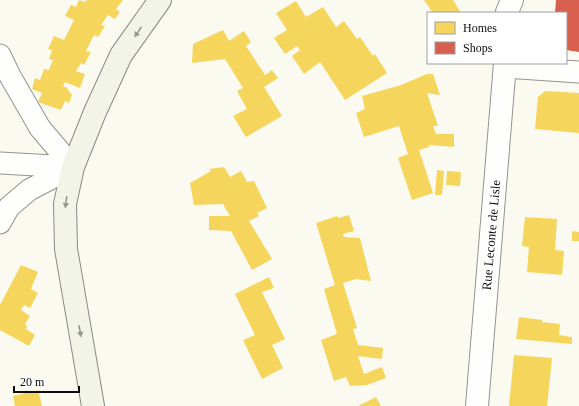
<svg xmlns="http://www.w3.org/2000/svg" width="579" height="406" viewBox="0 0 579 406" font-family="Georgia,serif">
<style>
.homes{fill:#f6d55c}
.shops{fill:#d6604d}
.lines{fill:none;stroke-linecap:round;stroke-linejoin:round}
.minor-casing{stroke:#93938f;stroke-width:23}
.tertiary-casing{stroke:#93938f;stroke-width:24}
.secondary-casing{stroke:#8a8a85;stroke-width:24}
.minor{stroke:#fefefd;stroke-width:21}
.tertiary{stroke:#fefefd;stroke-width:22}
.secondary{stroke:#f3f4e8;stroke-width:22}
.oneway{fill:#979790}
.labels{text-anchor:middle;dominant-baseline:central;stroke-width:4;stroke-linejoin:round;paint-order:stroke}
.street-label{font-size:13px;fill:#0c0c0c;stroke:#fff}
</style>
<rect width="100%" height="100%" fill="#fafaf0"/>
<path class="homes" d="M79,0l6,2 2,-2h36l-7,9 4,3 -5,7 -7,-4 -7,10 4,1 -7,11 -4,-2 -8,16 5,1 -7,13 -3,-2 -5,8 9,3 -5,14 -15,-6 -2,5h3l6,8 -3,8 -4,-2 -4,9 -23,-8 4,-9 -10,-4 3,-11 5,2 4,-11 5,1 4,-10 -4,-1 3,-9 -4,-1 6,-13 10,4 10,-20 -9,-4 6,-11 5,2z
M424,0h29l8,13h-28z
M296,1l10,16 17,-10 13,20 8,-6 13,18 3,-2 13,19 2,-2 12,19 -42,27 -25,-38 -16,12 -12,-18 8,-6 -3,-4 -12,8 -11,-16 13,-8 -11,-17z
M223,30l6,11 15,-10 7,11 -5,4 19,29 7,-5 6,8 -14,9 18,29 -36,21 -13,-21 14,-7 -10,-18 6,-3 -18,-29 -33,4 1,-19z
M427,74h6l7,21 -13,-2 11,33h-5l3,8h18v13l-25,-2v2l-10,3 14,43 -21,7 -14,-42 10,-4 -9,-28 -35,11 -8,-24 9,-4 -3,-13 39,-11z
M545,91l34,2v40l-44,-4 3,-32z
M224,167l6,10 11,-6 6,11 7,-1 13,27 -10,5 2,3 -10,5 23,38 -20,11 -21,-39 -22,-1v-14h21l-7,-12 -29,1 -4,-22 21,-12 -2,-2z
M437,170l7,1 -2,24h-7z
M447,171l14,1 -1,14 -14,-1z
M349,215l5,16 -11,3 1,3 16,1 11,43 -15,-2 -13,4 14,45 -4,1 5,16 25,3 -1,11 -24,-3 6,18 18,-7 4,11 -19,7 -17,1 -4,-9 -12,4 -13,-41 16,-6 -13,-45 11,-4 -19,-62 21,-7 1,2z
M525,217l32,2 -2,31 9,1 -2,24 -35,-3 2,-25 -7,-1z
M572,231l7,1v9h-7z
M21,265l17,7 -7,17 7,4 -8,15 -6,-3 -3,5 9,6 -5,8 2,2 -1,3 9,6 -6,11 -29,-16v-25z
M269,277l5,11 -12,4 23,47 -13,6 11,23 -21,11 -19,-39 12,-5 -20,-41z
M519,317l23,3v2l18,2 -1,11 13,2v7l-56,-5z
M514,355l38,3 -5,48h-38z
M38,390l4,16h-27l-2,-10z
M376,397l5,9h-23z"/>
<path class="shops" d="M556,0h23v52l-13,-2v-37h-11z"/>
<g class="lines">
<g class="minor-casing">
<path id="minor" d="M0,55l10,21 30,52 33,39
M505,67l74,5
M0,163l72,4
M0,223l9,-16 20,-17 44,-23"/>
</g>
<g class="tertiary-casing">
<path id="tertiary" d="M507,12l5,-12
M477,406l28,-343"/>
</g>
<g class="secondary-casing">
<path id="secondary" d="M93,406l-27,-157 -1,-45 8,-37 22,-55 26,-57 39,-55"/>
</g>
<use href="#minor" class="minor"/>
<use href="#tertiary" class="tertiary"/>
<use href="#secondary" class="secondary"/>
</g>
<defs><path id="oneway-solid" d="M-6-.8H1V-3.2L6.5 0L1 3.2V.8H-6Z"/></defs>
<g class="oneway">
<use href="#oneway-solid" transform="translate(138 32) rotate(124)"/>
<use href="#oneway-solid" transform="translate(66 202) rotate(98)"/>
<use href="#oneway-solid" transform="translate(80 331) rotate(80)"/>
</g>
<g class="labels">
<g class="street-label">
<text transform="translate(491 235) rotate(-85)">Rue Leconte de Lisle</text>
</g>
</g>
<rect x="427" y="12" width="140" height="52" fill="#ffffff" stroke="#9e9e9e"/>
<rect x="435" y="22" width="20" height="12" fill="#f6d55c" stroke="#9e9e9e"/>
<text x="463" y="32" font-size="12" fill="#0c0c0c">Homes</text>
<rect x="435" y="42" width="20" height="12" fill="#d6604d" stroke="#9e9e9e"/>
<text x="463" y="52" font-size="12" fill="#0c0c0c">Shops</text>
<path d="M14 386v6h65v-6" fill="none" stroke="#0c0c0c" stroke-width="2"/>
<text x="20" y="386" font-size="12" fill="#0c0c0c" stroke="#ffffff" stroke-width="3" paint-order="stroke">20 m</text>
</svg>
